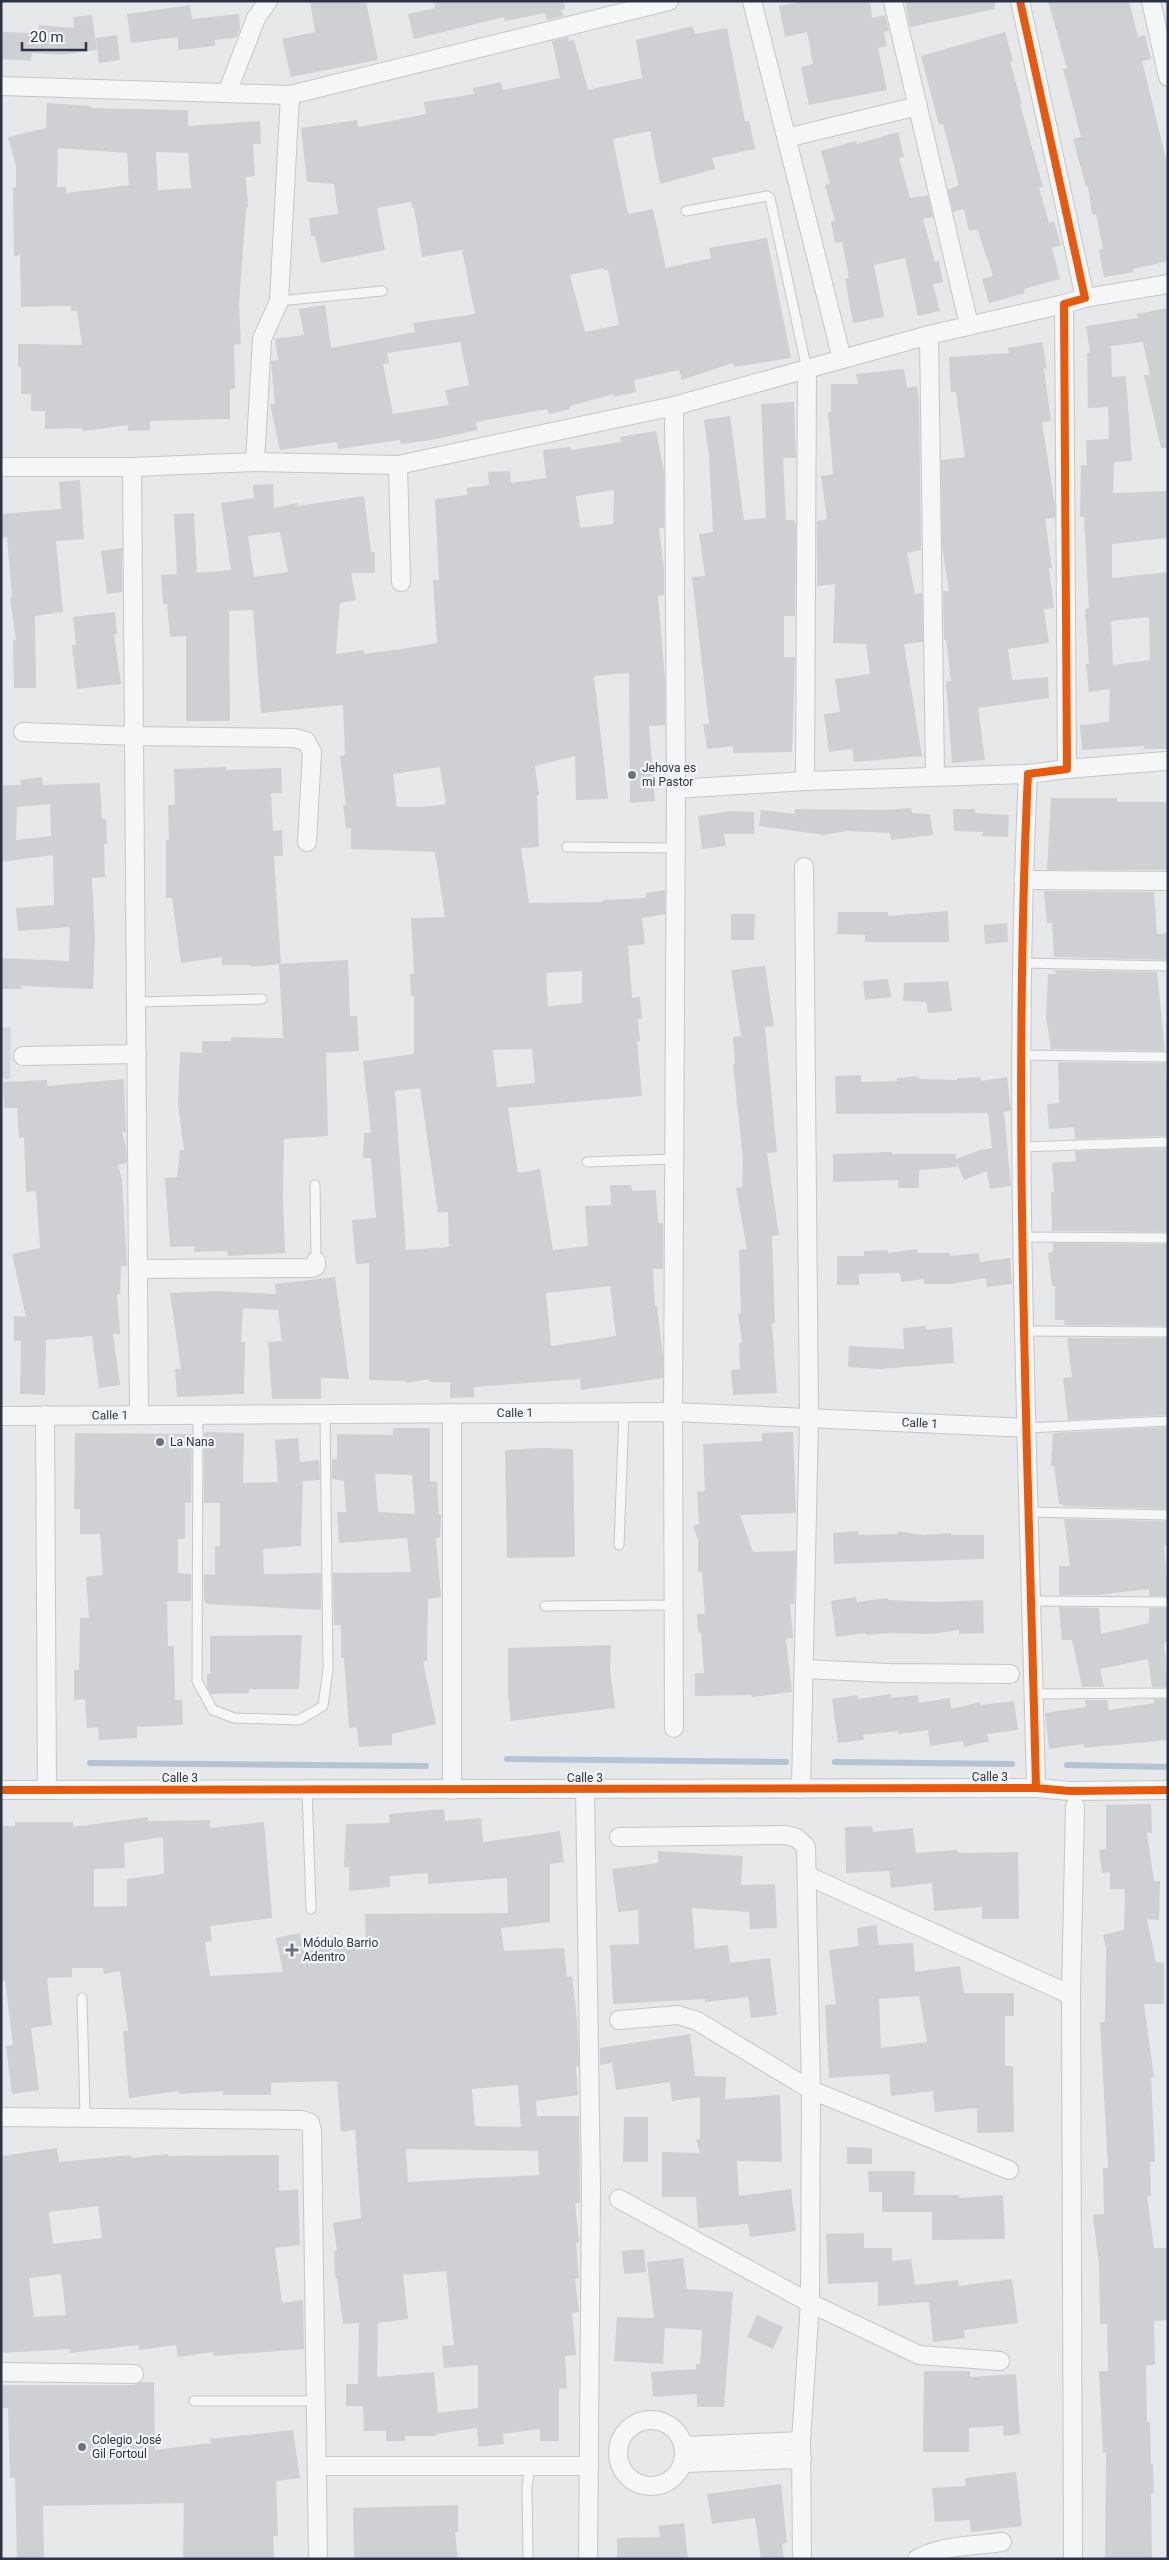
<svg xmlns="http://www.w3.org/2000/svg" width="1169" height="2560" viewBox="0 0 1169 2560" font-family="Roboto,sans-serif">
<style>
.built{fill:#d4d7dd}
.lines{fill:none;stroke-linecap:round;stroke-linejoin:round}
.stream{stroke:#b4c4d5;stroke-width:6}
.building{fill:#ced0d3;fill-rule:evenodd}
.lane-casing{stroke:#c4c6c8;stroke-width:11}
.street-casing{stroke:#c4c6c8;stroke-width:20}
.lane{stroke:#f5f6f7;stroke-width:9}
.street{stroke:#f5f6f7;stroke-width:18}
.cycleway-casing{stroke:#f4f6f9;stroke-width:11}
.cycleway{stroke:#e8590c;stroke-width:8}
.poi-dot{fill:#6c737f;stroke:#f4f6f9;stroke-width:2}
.labels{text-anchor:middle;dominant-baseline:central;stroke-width:4.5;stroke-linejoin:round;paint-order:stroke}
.poi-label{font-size:12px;fill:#2b3445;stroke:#f4f6f9;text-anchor:start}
.street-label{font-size:12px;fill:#2b3445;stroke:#f4f6f9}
</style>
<rect width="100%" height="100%" fill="#e6e8ea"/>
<path class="built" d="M1,1027h10l-1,52h-9z"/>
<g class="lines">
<path class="stream" d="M507,1759l279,3
M835,1762l177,2
M90,1763l336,3
M1067,1765l101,2"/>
</g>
<path class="building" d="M310,1h56l12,59 -87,17 -9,-38 33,-7z
M434,1h130l1,8 -4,1 2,6 -16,4 -2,-7 -40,8 -1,-4 -90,22 -6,-25 27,-6z
M803,1h67l2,17 13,-3 4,16 -5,1 3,14 -9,2 9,42 -78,15 -8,-38 12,-3 -6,-32 -22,5 -6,-31z
M905,1h90v8l-85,18z
M1048,1h81l9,36 7,-2 6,24 -9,2 26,106v94l-35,8 1,3 -30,5 -5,-27 4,-1 -7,-35 -4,1 -4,-29 -2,1 -13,-48 8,-2 -18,-68 4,-1z
M190,5l2,14 47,-5 1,15 -3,8 -22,3v6l-37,4v-13l-47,6 -4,-29z
M92,15l5,35 -36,5 -29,-2 -1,8 -30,-2v-27l37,1 1,-8 35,3 -1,-11z
M693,26l2,8 32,-6 18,93h4l6,28 -43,9 3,11 -55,15 -10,-53 -37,8 15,75 25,-5 13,59 45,-10 -2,-10 58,-10 24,120 -57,9 -1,-4 -51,17 -3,-10 -45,10 2,12 -23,5v-3l-43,12v3l-21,5 -2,-5 -71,13 2,8 -47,10 -30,4 -1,-4 -62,9 -1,-7 -57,8 -10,-46h5l-4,-43 7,-1 -3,-21 29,-4 -5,-26 26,-4 6,43 84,-16 -2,-9 62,-9 -13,-64 -40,7 -8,-49h-2l-1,-6 -34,6 8,42 -64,13 -6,-27h-4l-2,-18 29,-4 -4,-30 -27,-2 -6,-54 56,-8 1,7 33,-6 35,-7 -2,-12 50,-8 -1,-6 28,-6 2,8 57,-12 -8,-37 16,-4 1,4 5,-1 14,50 54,-12 -6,-38zM603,268l1,2h4l11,55 -34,7 -15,-57zM460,342l9,43 -24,5 4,15 -56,9 -10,-50 6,-1 -2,-10z
M1005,32l8,29 -3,1 12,42h-2l23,83 -4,1 10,35 5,-1 7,23 -9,3 8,31 -36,10 1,4 -36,10 -7,-24 11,-3 -16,-47 -8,2 -5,-22 -11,3 -5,-22 11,-5 -16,-61 -4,1 -18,-69z
M117,35l3,25 -21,3 -3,-25z
M47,103l44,3v2l97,2v16l72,-5 1,23h-8l2,32 -9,1 2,30 -2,1 -7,96 2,40 -7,1 1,44h-5v30l-80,2v9l-22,1v-6l-45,6 -1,-3 -37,1v-18h-14v-17h-10v-27h-3v-23l64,1 -5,-34h-6v-5l-50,1 -1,-52 -6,1 -1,-69h3v-21l-8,-29 38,-9zM58,148l69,5 2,32 -63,8v-6h-9zM156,152l32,1 3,35 -33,2z
M898,132l6,25 -5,1 11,40 18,-3 5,22 -10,2 12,43 4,-1 4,21 -10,2 7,27 -22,5 -13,-58 -31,7 10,52 -31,6 -8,-44 4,-1 -7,-36 -7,1 -4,-21 4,-1 -10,-36 5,-2 -9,-32 35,-10 1,3z
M1168,308v140h-7l-17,-73h6l-7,-33 -32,4 1,31 14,-1 6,85 -18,1 -1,31 55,-2v47l-56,6v34l56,-6v177h-24v-3l-62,4 -2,-25 29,-3 1,-33 -21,3 -3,-28h3l-4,-55 4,-1 -5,-91h-4l1,-52h6l-1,-25 23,-1 -1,-32 -20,1 -1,-55h3l-4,-27 52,-8 -1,-4zM1149,617l1,43 -37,5 -2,-44z
M1042,342l5,26 -3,1 7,52 -9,1 13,84v12l-10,1 7,49h-3l5,40 -10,1 5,34 -41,6 4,31 36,-3 1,21 -71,10 7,52 -33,3 -6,-82h5l-5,-41h-2l-1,-49h6l-7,-45 -1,-86 24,-3 -9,-65h-5l-2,-35 60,-4 -1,-5z
M904,369l3,19 10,-2 2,15 2,149 -14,3 8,41 7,-1 1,49 -19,2 18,112 -68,6 -2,-13 -23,3 -5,-38 16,-2 -5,-33 35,-5 -4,-30 -33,-1 2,-59 -18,2v-65l10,-2 -6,-43 12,-2 -5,-62h3v-28h27l-2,-10z
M794,402l2,56h-13l3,62h8l2,4 -1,92h-11v41h11l-3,95 -59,1v-7l-26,3 -4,-25h6l-17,-147 13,-1 -6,-42 14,-2 -4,-76 -5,-36 26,-4 14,104 22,-2 -5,-114z
M656,431l8,41v56h-5l5,41v26l-6,1 7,84v45l-16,1 6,75 -25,2 -1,-130 -35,3 14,123 -32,1 -1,-44 -40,10 4,29 -2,1 2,51 -18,1 8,55 73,-1v-2l44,-2v-5l19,-3v24l-23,4 3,26 -17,2 4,52 8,-1 2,22h-4l2,22h-3l5,55 -134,12 10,65 22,-4 13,81 35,-4 -3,-40 26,-1 -1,-20h21l1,6 24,-1 2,33h5v46h-10l2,37h2l6,50v22l-82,12 -1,-11 -106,8v10l-24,1v-16h-20l-1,-3 -23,4v-2l-37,-1v-117l-13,1 -4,-44 24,-2 -5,-60h-8l1,-25h7l-8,-72 51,-7v-58h-3l-1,-22h4l-3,-56 34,-1 -10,-65 -84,-3v-21h-5l-3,-23h3l-6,-49 5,-1 -2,-50 -82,8 -8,-103 -24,1 1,110h-44v-85l-16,1 -3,-33h-4l-2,-29 16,-1 -3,-60 20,-1 3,60 34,-3 -10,-67 33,-5 -1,-13 20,-1 1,24 23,-5 1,3 66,-10 7,56h4v21h-24l5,27 -16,3 -4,51 28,-4v4l38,-5 35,-6 -4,-63h6l-4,-81 32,-4v-7l22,-3 -1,-13 22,-1 1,12 35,-5 -3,-28 27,-3 1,3 50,-8 -1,-5zM614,490l-1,34 -33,4 -4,-32zM280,532l8,40 -34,5 -6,-41zM440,767l6,37 -23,3h-26l-4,-33zM582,971v32l-34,3 -2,-33zM532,1049l3,34 -38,4 -4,-37zM420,1088l18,125 10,-1 1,35 -43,3 -11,-159zM610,1286l6,50 -65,10 -5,-53z
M80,480l4,59 -28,2 7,71 -28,4 1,72h-22l-1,-48h3l-6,-42 2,-1 -5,-60 -6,1v-24l60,-5 -2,-27z
M122,548v44l-15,2 -6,-43z
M115,612l2,22h-3l7,50 -44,5 -5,-44h4l-3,-28z
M226,767v3l55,-2 1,25h-11l2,38 9,-1 1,26h-9l7,108 67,-4 2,56h7l2,35 -33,2 2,83 -44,3 -1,57 2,57 -57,3 -1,-5 -33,1v-6l-24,1 -5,-69 12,-1 3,-27h4l-6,-46 2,-52 22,1v-12h29v-4l52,1 -4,-74 -28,3v-2h-29v-8l-41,6 -9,-65h-6v-58h3l-1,-35h7l-1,-36z
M42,777l1,8 57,-2 2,36h4l1,25h-3l1,33 -13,1 3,58 -2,53 -72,-3v3h-20v-31l68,3 1,-34 -52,4 -2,-23 38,-3 -1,-50 -52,7v-77h20l-1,-5zM50,804l1,32 -35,4 1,-33z
M1051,798h66v4h51v68h-121z
M911,808l1,5 18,1 3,21 -42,5 -1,-7 -43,-2 -23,4 -65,-9 2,-16 34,4v-5l89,1z
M953,809h22v4l34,2 -1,22 -26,-1 1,-4 -29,-1z
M731,811l23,1v22h-30l2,12 -24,3 -4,-33z
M1044,891l110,1 3,42 11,-1v27l-114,-3 -2,-34h-5z
M948,911l1,31h-84v-7l-28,-1 1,-22h50v4z
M731,914h24l-1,26h-23z
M1007,923l1,19 -23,2 -1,-19z
M765,966l9,60 -9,1 12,125 -10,1 12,82 -7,1 3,87h-3l5,70 -44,2 -2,-25 9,-1 -1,-26h3l-4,-30h3l-2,-63 8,-1 -11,-61 6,-1 1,-28 -10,-95h2l-2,-27 8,-1 -10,-66z
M1055,970l102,2 8,79 -114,-2 -5,-32 2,-43h8z
M888,979l3,18 -26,3 -2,-19z
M948,981l4,30 -24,2 -2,-11 -23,-1 1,-18z
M1058,1062l108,1 2,73 -93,3 -1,-12 -25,2 -2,-25 12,-1z
M861,1075v7l36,-1v-3l22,-2v3l38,1v-2l23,-1 1,4 26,-4 4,34 -7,1 7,74 -21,3 -3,-18 -23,9 -8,-19 1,6 -38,3v18h-21v-8l-65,2v-28l59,-2v2h64v5l24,-9 12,-2 -4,-35 -152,1 -1,-38z
M124,1079l2,53h-4l4,14 1,17 -9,2 4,15 5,86h-6l-1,28h-3l3,40h-7l7,51 -21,3 -7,-52 -46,4 -1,55 -25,-1 1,-53h-7v-25l12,1 -14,-63 28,-6 -4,-57 -10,1 -2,-55 -5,1 -2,-30h-13l-1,-26 44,-2v6z
M1168,1148v84l-116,-1 -1,-39h3l-2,-29 24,-2 -1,-10z
M1053,1243l115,1v82l-103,-1 -1,-5h-9v-34h-3l-4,-33 5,-1z
M917,1249l1,4h32v3l29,-3 1,9 30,-4 2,26 -25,3 -1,-9 -35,6h-27v-5l-23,3 -1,-9 -41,1v11h-22v-29h27v-5l24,-1v3z
M335,1277l14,102 -28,-1v21h-49l-4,-57 14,-1 -4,-31 -35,-2 -2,34h4l-1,52 -67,3 -2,-28h6l-11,-76 48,-2 58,3 -1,-10z
M926,1326v4l26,-3 2,36 -74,6 -32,-2 1,-21 55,3 -1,-21z
M1067,1338h101v77l-100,5 -5,-42 9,-1z
M1168,1427v82l-106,-3v-2h-3l-5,-38h-3l2,-33z
M393,1428h37v54l7,-1 2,34h2l-1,23h-4l5,59 -13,2 -1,62h-4l13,63 -44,10v11l-33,2 -2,-20 -8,1 -5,-70h-3v-33h-7l-1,-52 78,-1 -4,-34 -68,5 -2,-31h9l-2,-31 -12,-2v-20h5v-25l56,1zM375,1474l37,1 3,39 -37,-2z
M207,1432l37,1 -1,50 35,-1 -3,-42 23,-2 2,24 19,-2 1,20 -17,1 -2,65 -38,3 1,25 57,-1v37l-115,-6v-2l-2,-1v-27l11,1v-29h5v-43h-16v-69z
M793,1432l3,81 -56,2 13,37 43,-1 -2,53h-4l3,34 -7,1 6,53 -40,5 -1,-2 -56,1v-23h9l-3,-41 -3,1 -1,-19h8l-3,-42h-4v-32l-5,-14 6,-2 -2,-32 8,-1 -2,-47 59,-3v-8z
M75,1433l117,1 -1,69h-6v36h-7v34l13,1v27h-24l1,45h6l1,54h7l1,25 -46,2v11l-38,2 -1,-13 -11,1 -2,-29 -11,1v-30h5l1,-52h9l-3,-41 17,-2 -3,-41h-20v-25h-6z
M539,1448l34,1 2,108 -68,1 -2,-108z
M1064,1519l104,2v24l-4,1 4,50h-19v-7l-51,6h-39v-29h11z
M858,1531l1,4 39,-1v-3l25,4 28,-2v2h33v24l-150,5 -1,-31z
M856,1597l1,5 31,-4v2l48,2 47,-2 1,33 -25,1v-4l-28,4 -42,-1 -23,2v-2l-30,4 -5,-36z
M1059,1607l40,1 2,26 48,-11v-15h19v34h-4l4,45h-16l-4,-28 -48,10 4,18h-22l-10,-47h-10z
M302,1635l-3,54h-50v4l-38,1 -4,-7v-13h3v-38z
M611,1645l-1,25 5,38 -104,13 -3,-28v-45z
M891,1694v4l27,-3 1,8 31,-5 1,11 29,-7v3l34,-4 4,29 -31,4 2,7 -25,6 -1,-6 -33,5 -2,-16 -30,4v-3l-35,4 1,5 -26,3 -6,-44 25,-4 1,4z
M1154,1699h14v41l-84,8v-4l-35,5 -4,-36 41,-6 -1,-7h22l2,10 45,-7z
M1151,1804l1,29h-5l7,48h6l-1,39 -12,-1 9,43 8,1v41h-20l10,73h-3l4,85h-5l1,34h-4l7,52h13l1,72 -14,1 1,44h-9l1,57h3l1,42h2l1,29h-3l1,66h-47l1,-107 -3,1 -4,-82h9l-1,-47h-7l-1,-59 -6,-50 11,-1 -1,-46h5l-8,-146h5l1,-73 -3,-14 21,-5 1,-41h-15v-17l-8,1 -3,-23 7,-1v-44z
M444,1809l1,12 36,-3 2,24 77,-11 4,31 -14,2v58l-49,6 3,23 60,-3 3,29 5,-1 4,34 2,26 1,30 -3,1 2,28 -42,6 1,15h42v5l1,82h-5l4,39 -3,1 3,35 -4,1 4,33 -7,1 4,42 -11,1 2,32 -8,1v52h-19v-12l-37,5 1,10 -25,3 -2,-19 -41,6v2h-31v5h-19v-10h-22l-1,-25h-17v-22h12l1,-61 -16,1 -6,-46h-2l-1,-27h3l-4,-28 28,-5 -6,-88 -14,2 -4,-51 -66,2v12h-48v-4l-44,3v-3l-50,7 -6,-67h5l-8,-60 -16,3 -1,-6h-31v9l-25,1 5,47 -21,3 8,62 -27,4 -6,-48 7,-1 -8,-64h-4v-155h14v-4h58v5l75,-10v4l62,-1v8l54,-6 8,96 -62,8 2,15 -7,1 5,34 73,-4 -7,-34 24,-5 3,18 57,-7v-3h6l-1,-27 143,-1 -1,-35 -79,6v-11l-38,3v11l-41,4v-24h-5l2,-43 44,-1 -1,-9zM163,1837l1,37 -37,5v27l-33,1v-38l31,-1 -1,-25zM518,2085l3,42 -46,-1 -3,-37zM406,2149l132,2 1,24 -131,7zM446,2271l8,74 -12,1 2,22 34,-3v43l-40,5 -4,-41 -57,5 1,-54 30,-4 -5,-44z
M872,1826l1,6 40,-4 3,25 42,-3v3l60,-1 1,67h-37v-12l-48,4 -2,-28 -41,5 -2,-17 -43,2 -1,-46z
M658,1851l85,5 -2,29 34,-1 2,44 -27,1 -1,-17 -57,-4 3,41 33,-4 2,18 40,-5 7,57 -26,3 -3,-21 -43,5v-3l-92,5 -3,-59 29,-1 -1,-34 -20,2 -6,-43 46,-6z
M876,1925l3,20 34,-2 2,29 45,-6 4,27h50v23h-9v50h8l1,66 -37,1v-25l-42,4 -2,-21 -42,5 -2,-22 -60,4 -4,-73 11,-1 -7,-54 29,-4 -1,-18zM919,1996l8,46 -46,6 -2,-49z
M690,2034l5,42 31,1 -1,22 55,-4 2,67 -45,-1 2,35 52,-7 5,42 -46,6 -2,-13 -50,4 -2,-31h-34v-45l38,1 -4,-14h4v-42l-28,4 -2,-19 -54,8 -4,-27 -12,2v-17z
M624,2117h24v45h-25z
M847,2147l25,1v16h-25z
M57,2148l2,14 72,-7 1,3 36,-4v2l111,-1v36l19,-2 2,56 -25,3 7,55 21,-3 1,49 -90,7 -1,-4 -35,5 -2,-12 -37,5 -1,-5 -68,8v-4l-69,4v-197zM98,2206l4,32 -49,6 -4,-32zM61,2274l5,41 -32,2 -5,-39z
M868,2171h47l-1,24h45v3l44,-3 2,44 -73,1v-28h-50v-20h-13z
M864,2233v15h28v13l19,-2 4,26 43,-5 1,6 53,-7 6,44 -54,7 1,8 -32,4 -4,-40 -51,4v-24l-50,2 -2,-50z
M644,2249l2,23 -22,2 -2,-23z
M683,2258l4,31 46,3 -9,115h-27v-13l-44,3 -2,-25 45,-3v-5h4l2,-34 -37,-2 -2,36 -49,-3 3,-44 37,1 -7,-56z
M757,2315l26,12 -10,22 -26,-12z
M924,2371h46v6l46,-3 4,60 -16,2 -1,-10 -34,2v24h-46z
M141,2382h13l1,68 56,-7 -1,-4 83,-9 7,48 -24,3 2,55h-5l1,23h-91l1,-56 -141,3 1,53h-27l-2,-82 -5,1 -2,-70h-7v-23h133z
M1016,2472l6,54 -51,6 -1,-12 -35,2 -3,-34 34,-2 -1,-8z
M781,2484l6,59 -5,1 2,15h-23l-6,-41 -43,6 -5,-30z
M458,2505v27h-3l3,27h-104l-1,-51z
M684,2523l4,36h-71v-21l43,-1 -2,-11z"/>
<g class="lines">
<g class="lane-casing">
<path id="lane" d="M686,211l81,-15 3,2 37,172
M279,301l103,-10
M567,847l109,1
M1023,963l145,3
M136,1002l126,-3
M1020,1055l148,2
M1022,1147l146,-5
M587,1162l87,-3
M315,1185l1,76
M1024,1237l144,1
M1025,1331l143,1
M198,1414l-1,267 16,29 21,8 65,2 24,-14 5,-37 -3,-255
M1027,1428l141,-7
M1029,1512l139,3
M619,1545l5,-133
M1031,1601l137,1
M545,1606l128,-1
M1033,1694l135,-1
M307,1789l4,120
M82,1998l3,119
M194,2401h123
M528,2556l-1,-69 3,-21"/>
</g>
<g class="street-casing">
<g id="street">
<path d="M752,1l90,358"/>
<path d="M893,1l76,324"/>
<path d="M1020,1l65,297 -21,6 3,465 -39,5c-16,338 0,676 8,1014"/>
<path d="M1151,1l17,76"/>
<path d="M1,86l289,9 379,-94"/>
<path d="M227,93l29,-75 12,-17"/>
<path d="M786,138l132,-32"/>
<path d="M1085,298l83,-14"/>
<path d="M929,335l6,441"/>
<path d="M674,406l2,383 129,-8 223,-7"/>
<path d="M255,462l7,-123 17,-38 11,-206"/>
<path d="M398,465l3,117"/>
<path d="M1,467h131l123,-5 143,3 276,-59 255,-71 135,-31"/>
<path d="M132,467l7,948"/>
<path d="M23,732l111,4 161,2 11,3 6,11 -5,90"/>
<path d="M1067,769l98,-8"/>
<path d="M805,781l2,-411"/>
<path d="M1023,880l145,1"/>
<path d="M23,1056l114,-2"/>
<path d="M138,1269l174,-1 4,-2v-5"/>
<path d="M45,1415l2,375"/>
<path id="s1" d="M1,1416l672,-4 354,16"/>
<path d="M804,1669l85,4 121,1"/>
<path d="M674,1728l-1,-316 3,-623"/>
<path d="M585,1789l6,398 -3,372"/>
<path d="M801,1789l8,-370 -5,-552"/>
<path d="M1,1790l1035,-2 34,3 98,-1"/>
<path d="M452,1790v-377"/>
<path d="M619,1837l167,-2 11,3 9,9 5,243 -1,213 -9,138 1,118"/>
<path d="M808,1876l263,119"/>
<path d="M619,2020l59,-5 19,6 114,69 198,80"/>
<path d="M1,2117l301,3 8,3 2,8 6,428"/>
<path d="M619,2199l191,104 109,52 81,6"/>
<path d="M1,2372l133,2"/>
<circle cx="651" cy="2453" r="33"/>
<path d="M685,2446l116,-5"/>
<path d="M683,2463l119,-4"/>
<path d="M318,2466h271"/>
<path d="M917,2559c24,-14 59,-13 85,-17"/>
<path d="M1073,2559l-2,-564 4,-189"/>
</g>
</g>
<use href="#lane" class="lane"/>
<use href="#street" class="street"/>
<g class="cycleway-casing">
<path id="cycleway" d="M1020,1l65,297 -21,6 3,465 -39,5c-16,338 0,676 8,1014
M1,1790l1035,-2 34,3 98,-1"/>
</g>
<use href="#cycleway" class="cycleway"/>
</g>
<g class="poi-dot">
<circle cx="632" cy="775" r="5"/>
<circle cx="160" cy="1442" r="5"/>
<path d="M289.5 1942.5h5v5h5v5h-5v5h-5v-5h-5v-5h5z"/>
<circle cx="82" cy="2447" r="5"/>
</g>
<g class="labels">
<g class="poi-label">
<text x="642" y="768">Jehova es<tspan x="642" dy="14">mi Pastor</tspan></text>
<text x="170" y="1442">La Nana</text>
<text x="303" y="1943">Módulo Barrio<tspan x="303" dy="14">Adentro</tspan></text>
<text x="92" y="2440">Colegio José<tspan x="92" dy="14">Gil Fortoul</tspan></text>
</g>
<g class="street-label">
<text stroke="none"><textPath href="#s1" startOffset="514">Calle 1</textPath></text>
<text stroke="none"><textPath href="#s1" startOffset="109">Calle 1</textPath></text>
<text stroke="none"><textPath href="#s1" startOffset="919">Calle 1</textPath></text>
<text x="990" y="1777">Calle 3</text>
<text x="180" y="1778">Calle 3</text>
<text x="585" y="1778">Calle 3</text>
</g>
</g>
<rect width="1169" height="2560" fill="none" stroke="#2b3445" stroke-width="5"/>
<path d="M22 42v8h64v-8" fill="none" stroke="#2b3445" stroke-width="2.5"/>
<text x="30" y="42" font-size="15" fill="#2b3445" stroke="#f4f6f9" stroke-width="4" paint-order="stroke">20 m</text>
</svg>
